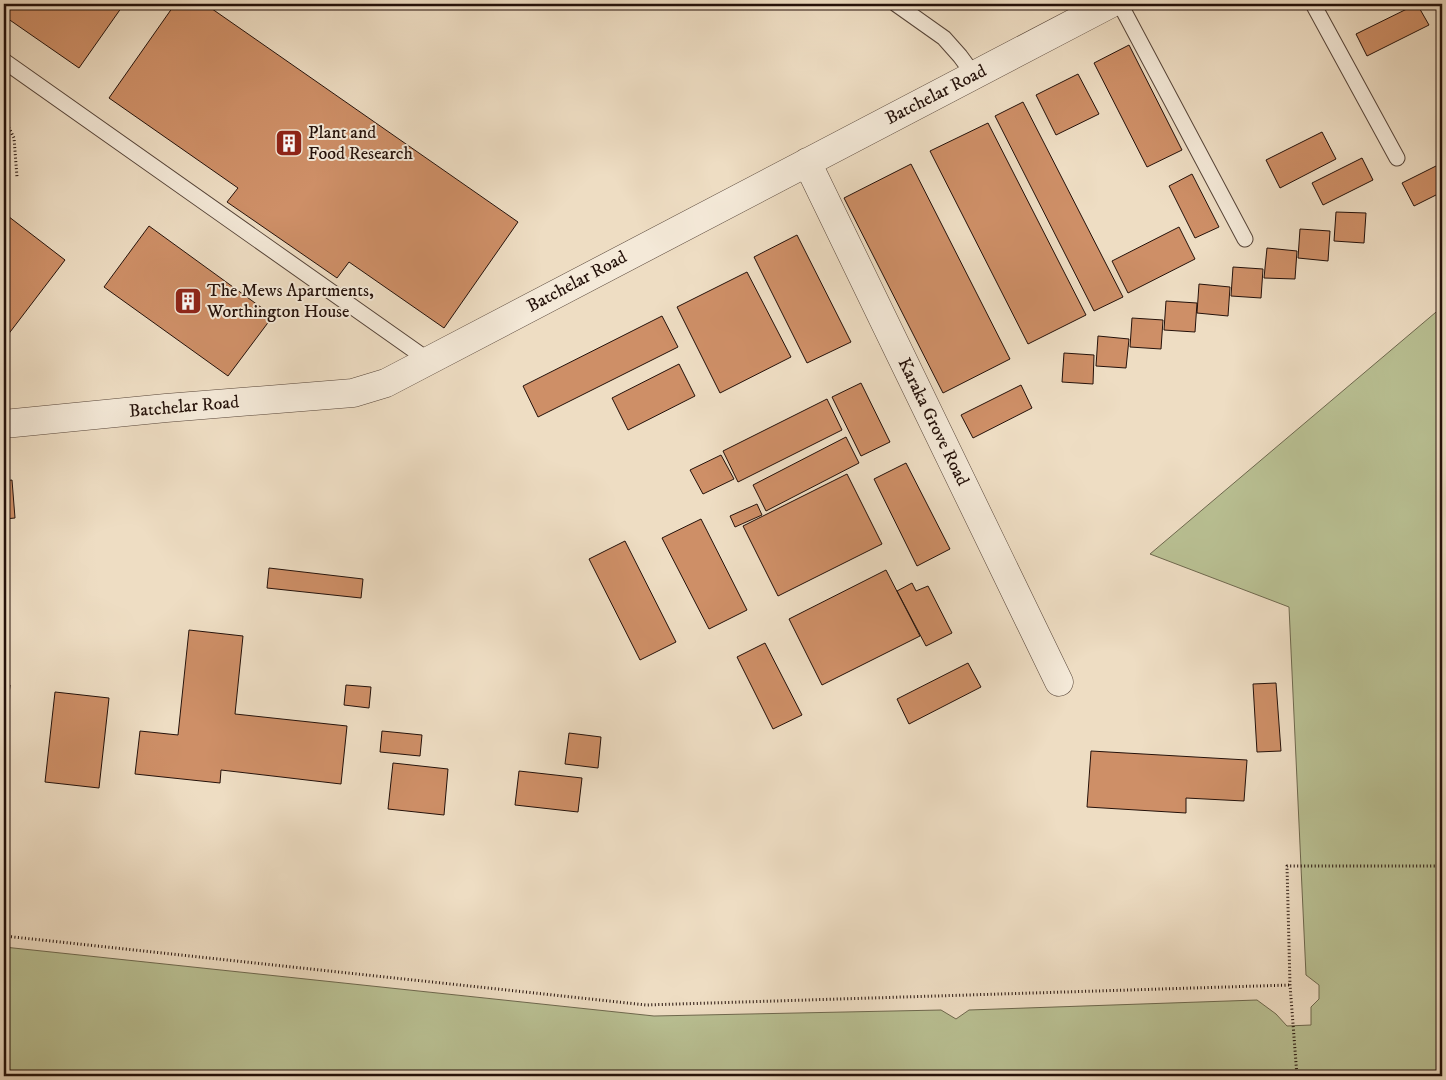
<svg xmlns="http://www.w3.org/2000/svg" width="1446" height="1080" viewBox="0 0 1446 1080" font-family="'IM FELL DW Pica',serif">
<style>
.green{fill:#b9c093;stroke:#6e684e}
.building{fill:#ce8f67;stroke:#24110a}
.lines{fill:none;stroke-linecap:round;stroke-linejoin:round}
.lane-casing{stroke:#564438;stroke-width:17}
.street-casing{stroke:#564438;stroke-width:29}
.path{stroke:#24110a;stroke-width:3;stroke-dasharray:1 2.5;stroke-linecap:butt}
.lane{stroke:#f4e9d8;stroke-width:15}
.street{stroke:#f4e9d8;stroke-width:28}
.labels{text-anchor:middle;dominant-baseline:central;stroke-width:4;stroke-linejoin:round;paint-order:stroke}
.street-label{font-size:18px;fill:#24110a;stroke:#f4e9d8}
.poi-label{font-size:18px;fill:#24110a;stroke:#f4e9d8;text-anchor:start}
</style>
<rect width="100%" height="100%" fill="#eeddc3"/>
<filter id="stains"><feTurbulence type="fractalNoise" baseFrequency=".004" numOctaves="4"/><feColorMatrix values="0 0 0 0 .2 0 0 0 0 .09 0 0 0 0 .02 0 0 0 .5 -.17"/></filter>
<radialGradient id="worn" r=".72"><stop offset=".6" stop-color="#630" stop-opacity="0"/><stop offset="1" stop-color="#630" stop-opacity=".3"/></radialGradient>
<path class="green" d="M1442,307v769h-1438v-129l650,69 287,-6 15,9 13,-9 288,-10 19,14 11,12 24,-1v-18l8,-8v-14l-13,-10 -17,-368 -139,-53z"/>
<path class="building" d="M4,4h120l-45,64 -75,-52z
M175,4h30l313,218 -74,106 -95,-66 -12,16 -110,-76 11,-14 -129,-90z
M1417,4l12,21 -62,31 -11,-22z
M1129,45l53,105 -35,17 -53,-104z
M1078,74l21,40 -43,21 -20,-40z
M1023,102l100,195 -29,14 -99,-195z
M988,123l98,192 -58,29 -98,-193z
M1322,132l14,27 -56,29 -14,-28z
M1362,158l11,22 -50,25 -11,-22z
M1442,163v29l-28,14 -12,-23z
M911,164l99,195 -67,34 -99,-195z
M1192,174l27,53 -24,11 -26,-52z
M1336,212l30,1 -2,30 -30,-2z
M4,213l61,47 -61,80z
M149,226l124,90 -45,60 -124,-89z
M1179,227l16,32 -67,34 -16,-32z
M1300,229l30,2 -2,30 -30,-3z
M797,235l54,107 -44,21 -53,-106z
M1267,248l30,3 -2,28 -31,-1z
M1233,267l30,2 -2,29 -30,-2z
M747,272l44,85 -71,36 -43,-86z
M1199,284l31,3 -2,29 -31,-3z
M1166,301l31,2 -2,29 -31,-2z
M662,316l16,31 -140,70 -15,-31z
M1132,318l31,2 -2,29 -31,-2z
M1098,336l31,3 -3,29 -30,-2z
M1064,353l30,2 -1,29 -31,-2z
M679,364l16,32 -67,34 -16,-32z
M861,383l29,59 -29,14 -29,-59z
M1021,385l11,23 -59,30 -12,-23z
M827,399l15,31 -104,52 -15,-31z
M846,437l13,26 -93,48 -13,-26z
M721,455l13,24 -31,15 -13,-24z
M906,463l44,86 -33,17 -43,-87z
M847,474l35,70 -104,52 -35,-70z
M12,480l3,38 -11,1v-38z
M757,504l5,11 -27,12 -5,-11z
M701,519l46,91 -38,19 -47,-91z
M625,541l51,101 -36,18 -51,-101z
M269,568l94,11 -2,19 -94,-10z
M886,570l34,66 -98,49 -33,-66z
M912,583l4,8 12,-5 24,47 -26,13 -29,-55z
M189,630l54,6 -8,78 112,12 -6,58 -120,-14 -1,13 -85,-9 5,-43 38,4z
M765,643l37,72 -29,14 -36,-72z
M968,663l13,24 -72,37 -12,-25z
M1276,683l5,68 -24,1 -4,-68z
M4,684l6,1 -6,60z
M346,685l25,2 -2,21 -25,-3z
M55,692l54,6 -10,90 -54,-6z
M382,731l40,4 -2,21 -40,-4z
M569,733l32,4 -3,31 -33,-4z
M1091,751l156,9 -3,41 -58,-3v15l-99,-6z
M393,763l55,6 -4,46 -56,-6z
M519,771l63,7 -4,34 -63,-7z"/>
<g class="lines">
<g class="lane-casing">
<path id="lane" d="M896,4l48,34 16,18 14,19
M1120,4l125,235
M1313,4l84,154
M4,61l424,299"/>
</g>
<g class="street-casing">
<path id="street" d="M807,162l252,520
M4,424l162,-16 187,-15 33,-10 724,-379"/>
</g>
<path class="path" d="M4,118l10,20 3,39
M4,936l642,69 644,-20
M1297,1076l-7,-91 -3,-119h155"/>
<use href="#lane" class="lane"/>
<use href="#street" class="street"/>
</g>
<defs>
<g id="building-square" transform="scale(1.4375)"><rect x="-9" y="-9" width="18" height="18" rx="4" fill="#8f2418" stroke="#f4e9d8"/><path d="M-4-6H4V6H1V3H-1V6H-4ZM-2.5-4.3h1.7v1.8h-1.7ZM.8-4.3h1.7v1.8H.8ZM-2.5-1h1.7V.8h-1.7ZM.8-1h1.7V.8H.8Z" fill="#fff"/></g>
</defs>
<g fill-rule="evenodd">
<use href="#building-square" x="289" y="143"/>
<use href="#building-square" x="188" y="301"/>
</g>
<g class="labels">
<g class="street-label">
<text transform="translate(936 95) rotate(-27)">Batchelar Road</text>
<text transform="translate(577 282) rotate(-28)">Batchelar Road</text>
<text transform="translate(184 407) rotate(-5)">Batchelar Road</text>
<text transform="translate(933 422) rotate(64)">Karaka Grove Road</text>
</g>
<g class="poi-label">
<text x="308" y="133">Plant and<tspan x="308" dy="21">Food Research</tspan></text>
<text x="207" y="291">The Mews Apartments,<tspan x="207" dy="21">Worthington House</tspan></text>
</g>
</g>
<rect width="1446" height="1080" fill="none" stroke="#eeddc3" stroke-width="20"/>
<rect x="5" y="5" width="1436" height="1070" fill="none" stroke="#24110a" stroke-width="2.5"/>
<rect x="10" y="10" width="1426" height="1060" fill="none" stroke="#24110a"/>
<rect width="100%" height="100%" filter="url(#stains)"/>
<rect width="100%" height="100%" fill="url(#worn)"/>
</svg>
